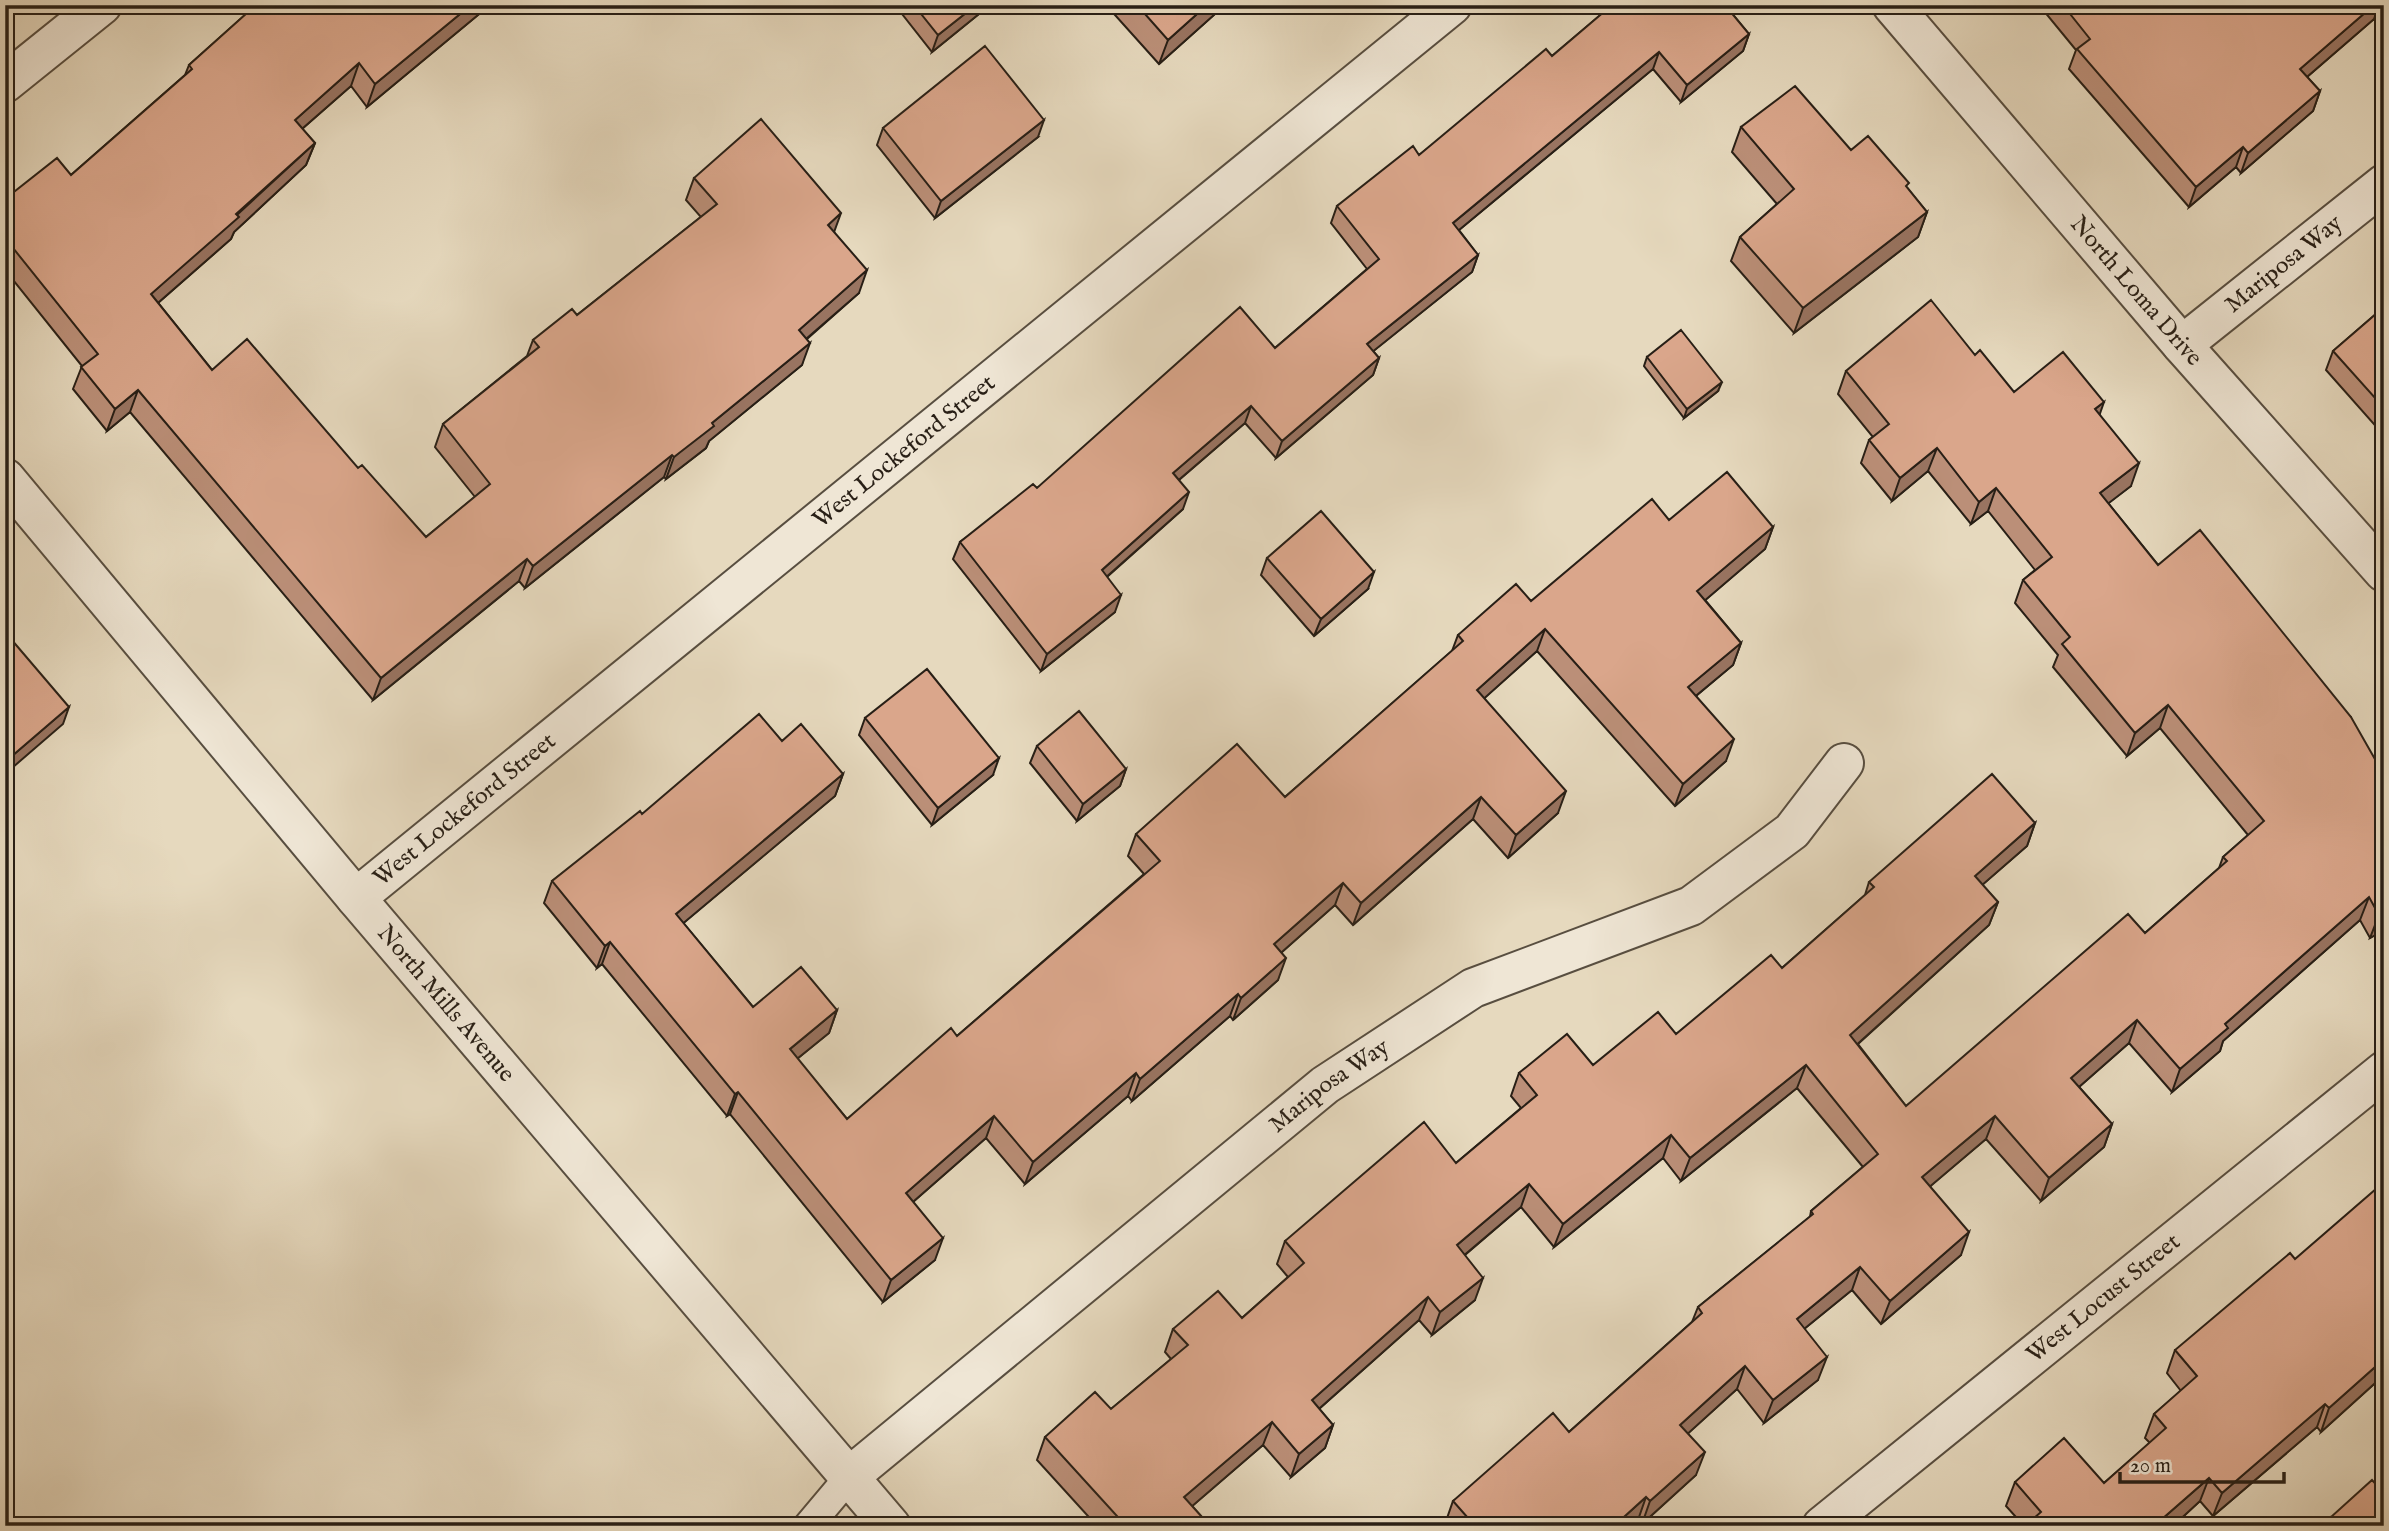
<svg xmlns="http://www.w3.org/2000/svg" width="2389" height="1531" viewBox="0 0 2389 1531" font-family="'IM FELL English',serif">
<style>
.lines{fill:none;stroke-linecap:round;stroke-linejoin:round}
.service-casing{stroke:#584e40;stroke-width:32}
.minor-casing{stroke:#584e40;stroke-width:42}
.tertiary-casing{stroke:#584e40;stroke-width:42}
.service{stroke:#efe6d5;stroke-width:28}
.minor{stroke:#efe6d5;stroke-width:38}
.tertiary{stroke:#efe6d5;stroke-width:38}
.wall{fill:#bb8f78;stroke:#281f16;stroke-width:2}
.shaded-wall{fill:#997461;stroke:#281f16;stroke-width:2}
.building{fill:#daa68b;stroke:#281f16;stroke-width:2}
.labels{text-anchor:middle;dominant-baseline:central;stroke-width:7;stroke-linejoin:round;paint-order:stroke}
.street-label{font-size:24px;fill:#281f16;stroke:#efe6d5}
</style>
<rect width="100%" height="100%" fill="#e6d9be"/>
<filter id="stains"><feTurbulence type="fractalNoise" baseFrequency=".00286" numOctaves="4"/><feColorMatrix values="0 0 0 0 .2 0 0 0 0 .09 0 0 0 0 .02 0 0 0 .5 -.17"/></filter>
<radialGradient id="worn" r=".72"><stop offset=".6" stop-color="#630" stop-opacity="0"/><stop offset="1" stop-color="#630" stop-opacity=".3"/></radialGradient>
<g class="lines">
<g class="service-casing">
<path id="service" d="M808,1526l42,-50"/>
</g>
<g class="minor-casing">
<g id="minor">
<path id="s1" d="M1892,5l290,340 202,227"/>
<path d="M5,83l97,-78"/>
<path id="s2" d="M2182,345l202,-161"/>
<path id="s3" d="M850,1476l475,-391 148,-97 218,-82 101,-75 52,-68"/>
<path id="s4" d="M1822,1526l562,-455"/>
</g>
</g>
<g class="tertiary-casing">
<g id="tertiary">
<path id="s5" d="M5,478l351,420 535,628"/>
<path id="s6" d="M356,898l1096,-893"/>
</g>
</g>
<use href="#service" class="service"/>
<use href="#minor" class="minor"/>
<use href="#tertiary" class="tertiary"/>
</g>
<path class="wall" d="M256,5h234l-123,102 -16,-21 -49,43 13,14 -9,22 -72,67 -3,7 -73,64 54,67 146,98 68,69 49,-40 -40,-50 8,-23 84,-68 6,-16 44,-25 124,-98 -15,-17 8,-22 140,54 25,61 -52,46 -5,26 -93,76 -3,7 -40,31 -2,-2 -139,111 -6,-7 -146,119 -243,-288 -23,19 -34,-42 9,-23 -77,-96v-71l66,-24 114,-100 4,-10z
M895,5h95l-58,47z
M1106,5h112l-3,9 -56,50z
M1607,5h118l24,29 -6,17 -62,51 -28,-33 -194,161 19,25 -6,17 -99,79 6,7 -6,17 -97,83 -31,-35 -66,57 4,29 -76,68 8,35 -74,59 -88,-112 7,-17 77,-54 238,-140 92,-79 -36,-46 6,-17 82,-51 133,-99 52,-44z
M2039,5h160l4,5 5,-5h176v24l-10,-10 -67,58 13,14 -7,20 -72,62 -5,-6 -47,40 -120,-138 7,-19z
M1741,127l110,23 56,38 20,24 -9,25 -124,96 -63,-72 9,-24 37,-33 -45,-52z
M883,128l155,9 -103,81 -58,-73z
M2384,307v121l-4,3 -54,-61 7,-19z
M1975,355l39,37 85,22 32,72 -23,17 50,62 193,152 33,213 -14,8 -10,-18 -137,121 -3,10 -48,41 -43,-49 -50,44 33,37 -8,23 -63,54 -55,-62 -56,47 31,69 -80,69 -29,-34 -48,39 14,51 -54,43 -27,-34 -49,44 8,42 -54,49 -4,-4 -7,6h-184l-2,-2 8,-23 116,-69 123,-110 6,-15 112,-90 1,-6 52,-44 -66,-79 -116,93 -18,-23 -109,89 -33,-40 -56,48 10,45 -43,35 -13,-15 -100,89 14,16 -8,23 -34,29 -28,-32 -71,61 18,20h-113l-60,-66 8,-23 66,-28 60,-50 -6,-7 8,-23 69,-11 46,-41 -11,-13 8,-23 171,-78 65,-55 -10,-12 8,-23 74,-8 83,-31 106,-66 83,-73 4,-13 166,-59 -8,23 -45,39 16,17 -9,23 -131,119 48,62 239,-173 74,-65 4,-11 25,-22 -88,-107 -33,28 -74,-89 5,-12 -43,-52 8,-23 12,-10 -47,-59 -17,13 -43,-53 -36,30 -31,-38 8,-23 4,-3 -35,-43 8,-23z
M1647,357l71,34 -34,27 -40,-52z
M1669,520l104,7 -8,22 -60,51 36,43 -8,22 -37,31 30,65 -51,45 -138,-155 -53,47 74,115 -50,45 -35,-39 -120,106 -18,-20 -53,47 -4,28 -45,40 -3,-4 -98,85 -4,-5 -103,88 -39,-46 -73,64 22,58 -52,42 -153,-188 -3,2 -125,-152 -5,4 -53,-65 8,-22 90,-67 140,-73 61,33 -8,22 -152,127 70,84 84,3 -8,23 -32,26 50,60 110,-83 187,-162 -16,-18 8,-22 149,-37 167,-146 6,-16 73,-34z
M1267,558l101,31 -54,47 -53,-61z
M865,718l128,57 -61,50 -73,-90z
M1037,746l89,23 -6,17 -43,35 -47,-58z
M2175,1350l209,25 -63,57 -4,-5 -104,89 -13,-15 -27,25h-149l-18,-20 9,-24 89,1 46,-40 -5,-5 9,-24 27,-23 -14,-18z
M2331,1517l53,9h-56z"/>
<path class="shaded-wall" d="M471,5h19l-123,102 8,-23z
M976,5h14l-58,47 6,-17z
M1207,5h11l-3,9 -56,50 9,-24z
M2374,5h5l-5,14 -81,70 7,-20z
M1749,34l-6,17 -62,51 6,-17z
M1659,52l-6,17 -206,171 6,-17z
M359,63l-8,23 -64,56 8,-22z
M2320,91l-7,20 -72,62 7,-20z
M1044,120l-6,17 -103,81 6,-17z
M315,143l-9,22 -72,67 -3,7 -88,77 8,-22z
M2243,147l-7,20 -47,40 7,-20z
M1927,212l-9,25 -124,96 9,-25z
M841,213l-8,22 -5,-10z
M1478,255l-6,17 -111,89 6,-17z
M867,270l-8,23 -68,59 8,-22z
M810,343l-8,22 -93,76 -3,7 -40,31 8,-22 38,-34z
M1379,358l-6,17 -97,83 6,-17z
M1722,382l-4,9 -34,27 3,-9z
M138,390l-8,22 -23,19 8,-22z
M2104,402l-8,23 -1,-16z
M1251,406l-6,17 -78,67 6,-17z
M2384,420v8l-4,3z
M1937,448l-9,23 -36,30 8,-23z
M672,455l-8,22 -139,111 8,-22z
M2139,463l-8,23 -39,30 8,-23z
M1996,488l-8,23 -17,13 8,-22z
M1189,492l-6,17 -88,78 7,-17z
M1773,527l-8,22 -76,65 8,-23z
M527,559l-8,22 -146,119 8,-22z
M1374,572l-6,17 -54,47 7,-17z
M1121,595l-6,17 -74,59 6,-17z
M1545,629l-8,22 -68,61 8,-22z
M1741,643l-8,22 -53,44 8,-22z
M2168,705l-8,23 -33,28 8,-23z
M69,707l-6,17 -58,50v-12z
M1734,739l-8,22 -51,45 8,-22z
M999,758l-6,17 -61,50 6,-17z
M1126,769l-6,17 -43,35 6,-17z
M843,774l-8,22 -167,140 8,-22z
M1566,791l-8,22 -50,45 8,-23z
M1481,797l-8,22 -120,106 8,-22z
M2035,823l-8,23 -61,53 9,-23z
M1343,883l-8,22 -69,61 8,-22z
M2369,897l-9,23 -137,121 -3,10 -48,41 8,-23 45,-45z
M1998,902l-9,23 -147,133 8,-23z
M2384,912v18l-14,8 9,-23z
M610,942l-8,22 -5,4 8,-22z
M1286,958l-8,22 -45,40 8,-22z
M1238,994l-8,22 -98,85 8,-22z
M837,1010l-8,23 -47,38 8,-22z
M2137,1020l-8,23 -66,58 8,-23z
M1806,1065l-9,23 -116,93 9,-23z
M1136,1073l-8,23 -103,88 8,-22z
M738,1092l-8,22 -3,2 8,-22z
M994,1116l-8,22 -88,77 8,-22z
M1995,1116l-9,23 -72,61 8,-23z
M2112,1124l-8,23 -63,54 8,-23z
M1671,1135l-8,23 -109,89 9,-23z
M1529,1184l-8,23 -72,61 8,-23z
M1969,1232l-8,23 -80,69 9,-23z
M943,1238l-8,22 -52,42 8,-22z
M1860,1267l-8,23 -64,52 9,-23z
M1483,1278l-8,22 -43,35 8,-23z
M1428,1297l-9,23 -116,103 9,-23z
M1827,1357l-9,23 -54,43 9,-23z
M2384,1359v16l-63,57 8,-24z
M1745,1366l-8,23 -65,59 8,-23z
M2325,1404l-8,23 -104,89 9,-23z
M1272,1422l-9,23 -87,75 8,-23z
M1333,1425l-8,23 -34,29 8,-23z
M1705,1452l-9,23 -54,49 8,-23z
M2209,1478l-9,23 -27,25h-19z
M1646,1497l-8,23 -7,6h-17z"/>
<path class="building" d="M256,5h215l-96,79 -16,-21 -64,57 20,23 -79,71 3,3 -88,77 61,76 35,-31 111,129 4,-3 64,72 64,-53 -47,-60 96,-77 -6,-7 39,-31 5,6 140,-111 -23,-26 67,-59 80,94 -13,12 39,45 -68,60 11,13 -98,80 2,3 -40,31 -2,-2 -139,111 -6,-7 -146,119 -243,-288 -23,19 -34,-42 17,-13 -93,-116v-39l52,-41 14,17 121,-106 -3,-4z
M914,5h62l-38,30z
M1137,5h70l-39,35z
M1612,5h113l24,29 -62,51 -28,-33 -206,171 25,32 -111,89 12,14 -97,83 -31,-35 -78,67 16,19 -87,78 19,25 -74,59 -87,-112 73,-58 4,4 203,-181 35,41 104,-89 -42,-53 76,-60 6,9 127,-106 6,7z
M2063,5h136l4,5 5,-5h166l-74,64 20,22 -72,62 -5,-6 -47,40 -119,-138 13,-10z
M985,46l59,74 -103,81 -58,-73z
M1795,86l56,64 17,-14 41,47 -3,3 21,26 -124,96 -63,-71 54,-48 -53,-62z
M1931,300l44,55 5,-5 34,42 49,-40 41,50 -9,7 44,54 -39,30 58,72 42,-35 151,187 33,58v137l-5,3 -10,-18 -144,127 3,4 -48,41 -43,-49 -66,58 41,46 -63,54 -54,-62 -73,61 47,55 -79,69 -30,-34 -63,52 30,38 -54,43 -28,-34 -65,59 25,27 -55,49 -4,-4 -32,29h-139l-22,-25 100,-88 16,19 133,-119 -4,-6 115,-93 -2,-3 67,-57 -72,-89 -116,93 -19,-23 -108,89 -34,-40 -72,61 26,33 -43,34 -12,-15 -116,103 21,25 -34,29 -27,-32 -88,75 26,29h-84l-81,-89 50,-45 16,17 77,-64 -15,-16 45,-38 24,27 62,-55 -19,-22 139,-119 32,41 81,-68 -18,-22 48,-39 26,31 65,-53 18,22 95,-79 11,13 92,-81 -5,-5 123,-108 43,49 -60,53 23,26 -148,133 56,71 222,-192 17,19 82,-72 -4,-4 41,-36 -96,-116 -33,28 -73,-89 8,-7 -47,-57 29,-23 -56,-69 -17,14 -42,-54 -37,30 -31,-38 20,-16 -43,-53z
M2384,307v101l-51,-57z
M1681,330l41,52 -35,27 -40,-52z
M1727,472l46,55 -76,64 44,52 -53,44 46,52 -51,45 -138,-155 -68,61 89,101 -50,44 -35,-38 -120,106 -18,-20 -69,61 12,14 -45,40 -3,-4 -98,85 -4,-6 -103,89 -39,-46 -88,77 37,45 -52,42 -153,-188 -3,2 -125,-152 -5,4 -53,-65 88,-70 2,3 117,-100 23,27 19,-17 42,50 -167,140 77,93 48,-40 36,43 -47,39 57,70 104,-91 6,8 203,-175 -24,-27 101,-90 48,53 178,-156 -5,-6 58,-51 15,17 121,-102 17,21z
M1321,511l53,61 -53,47 -54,-61z
M5,632l64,75 -64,55z
M927,669l72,89 -61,50 -73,-90z
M1079,711l47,58 -43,35 -46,-58z
M2384,1182v177l-55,49 -4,-4 -103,89 -13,-15 -55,48h-129l16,-14 -26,-30 49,-44 40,45 62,-55 -12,-14 43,-38 -22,-26 115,-97 5,6z
M2372,1480l12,13v33h-45l-8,-9z"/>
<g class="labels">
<g class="street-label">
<text stroke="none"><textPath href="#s2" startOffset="130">Mariposa Way</textPath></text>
<text stroke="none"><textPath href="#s1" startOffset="376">North Loma Drive</textPath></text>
<text stroke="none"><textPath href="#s6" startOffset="707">West Lockeford Street</textPath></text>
<text stroke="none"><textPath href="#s6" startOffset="140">West Lockeford Street</textPath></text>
<text stroke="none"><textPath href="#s5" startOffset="686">North Mills Avenue</textPath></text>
<text stroke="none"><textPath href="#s3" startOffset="618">Mariposa Way</textPath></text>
<text stroke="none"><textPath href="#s4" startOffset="362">West Locust Street</textPath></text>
</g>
</g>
<rect width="2389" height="1531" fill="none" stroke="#e6d9be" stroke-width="28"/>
<rect x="7" y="7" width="2375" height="1517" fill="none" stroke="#281f16" stroke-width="3.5"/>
<rect x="14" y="14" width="2361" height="1503" fill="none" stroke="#281f16" stroke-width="2"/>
<path d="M2120 1472v10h164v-10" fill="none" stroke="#281f16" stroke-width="3.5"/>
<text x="2130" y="1472" font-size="21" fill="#281f16" stroke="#efe6d5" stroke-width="5" paint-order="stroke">20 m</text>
<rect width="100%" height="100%" filter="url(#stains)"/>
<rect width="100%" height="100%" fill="url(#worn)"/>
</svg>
